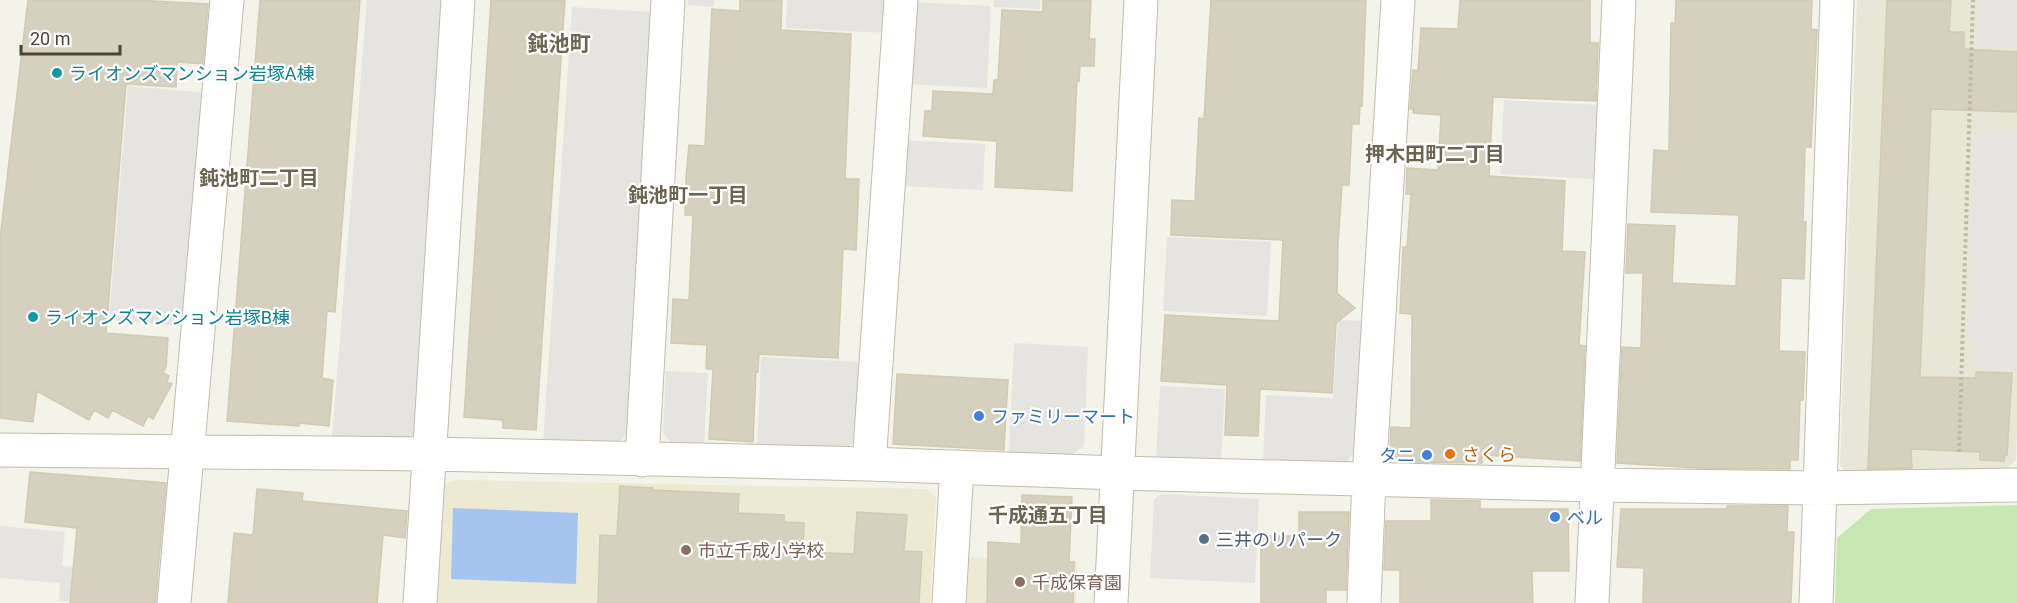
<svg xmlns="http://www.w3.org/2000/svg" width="2017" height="603" viewBox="0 0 2017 603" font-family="Roboto,'Noto Sans JP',sans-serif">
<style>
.residential{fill:#e8e6d7}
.education{fill:#edead3}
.green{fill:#c6e8b2}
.parking{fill:#e6e4e0}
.water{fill:#a6c4f0}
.building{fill:#d6d1be;stroke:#d1cab1;stroke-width:1.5}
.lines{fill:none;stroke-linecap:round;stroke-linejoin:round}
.minor-casing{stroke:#c0bcab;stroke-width:35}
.path{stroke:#c1bb9c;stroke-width:4;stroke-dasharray:3 3;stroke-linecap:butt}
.minor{stroke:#fff;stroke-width:33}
.culture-dot{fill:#0f9aa8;stroke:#fff;stroke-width:2}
.shop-dot{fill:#3f7fe0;stroke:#fff;stroke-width:2}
.food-dot{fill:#e8710a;stroke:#fff;stroke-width:2}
.service-dot{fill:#5c6f8a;stroke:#fff;stroke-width:2}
.education-dot{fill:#8d6e63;stroke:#fff;stroke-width:2}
.labels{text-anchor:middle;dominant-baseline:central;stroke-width:4.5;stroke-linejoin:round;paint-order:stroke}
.culture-label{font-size:18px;fill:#0d838f;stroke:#fff;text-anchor:start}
.shop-label{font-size:18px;fill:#366cbe;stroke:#fff;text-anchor:start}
.food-label{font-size:18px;fill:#c56008;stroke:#fff;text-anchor:start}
.service-label{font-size:18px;fill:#4e5e75;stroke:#fff;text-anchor:start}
.education-label{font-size:18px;fill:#785e54;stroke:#fff;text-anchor:start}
.neighbourhood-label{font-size:20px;font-weight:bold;fill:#6b644e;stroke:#fff}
.quarter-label{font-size:21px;font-weight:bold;fill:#6b644e;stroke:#fff}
</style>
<rect width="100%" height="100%" fill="#f4f3e9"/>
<path class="residential" d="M1857,0h160v427l-1,33 -11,10 -158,3 -7,-7z"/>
<path class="education" d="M457,480l469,9 10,8 -6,106h-496l9,-118z
M964,557l113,4 -1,42h-114z"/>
<path class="green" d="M2017,505v98h-182l2,-65 34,-29z"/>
<path class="parking" d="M367,0h78l-28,430 -9,10 -76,-3z
M688,0h26v7l-27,-2z
M787,0h99l-1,33 -99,-5z
M994,0h46v9l-46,-2z
M1980,0h37v48l-39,-1z
M910,2l81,4 -4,82 -81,-4z
M572,7l80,5 -25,419 -8,13h-76z
M128,86l80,7 -19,234 -80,-7z
M1504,100l94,5 -4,74 -94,-5z
M1975,133l42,1v236l-39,-2 1,-25 -11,-1z
M903,140l82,4 -2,46 -83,-4z
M1167,237l104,5 -4,74 -104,-5z
M1338,320l24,1 -8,132 -10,11 -81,-4 3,-65 67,3z
M1014,343l74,4 -4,99 -15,11 -60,-3z
M761,357l101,5 -4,76 -13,12 -88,-2z
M666,371l42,2 -4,73 -31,-1 -10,-12z
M1160,386l65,3 -4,72 -65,-3z
M1160,494l99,5 -4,84 -105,-5 4,-78z
M0,526l65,6 -3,34 105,9 -3,28 -105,-2 1,-18 -60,-5z"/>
<path class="water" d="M453,508l125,5 -2,71 -125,-5z"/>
<path class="building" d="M28,0h108l72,4 -5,60 -26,-2 -1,25 -50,-3 -20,249 62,5 -2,29 -3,6 6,3 -2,6 5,2 -19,35 -5,-3 -5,10 -31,-16 -4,8 -14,-8 -5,10 -52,-29 -4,31 -33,-4v-179z
M260,0h100l-25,312 -8,-1 -5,67 11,2 -4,46 -30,-3v3l-72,-5z
M491,0h74l-29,430 -33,-2v-8l-39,-3z
M740,0h42l-1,30 70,4 -6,145h14l-3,71 -13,-1 -5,109 -79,-4 -1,18h-2l-3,70 -44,-3 4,-70h-7l1,-24 -36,-2 2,-44 16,1 4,-85h-8l1,-37 3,-33 16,1 7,-137 28,2z
M1043,0h48l-2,39h6l-1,27h-14l-1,15 -2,-1 -5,111 -77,-4 2,-46 -74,-5 2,-25h7l1,-20 60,3 1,-14h4l4,-70 41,2z
M1211,0h155l-4,106h-2l-1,18h-7l-3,61h-7l-4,59 -1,49 18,15 -19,15 -4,70 -72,-4 -2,47 -33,-1 2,-50 -66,-4 4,-66 114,6 4,-81 -112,-5 1,-35 23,1 4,-83 5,1z
M1460,0h130v43h8l-2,58 -103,-4 -4,79 76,5 -3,70 23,1 -6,93 6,1 -5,115 -98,-6v8l-66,-1 -18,-1 -8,-9 1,-25 20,1 1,-114 -12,-1 3,-66h4l4,-53h-5l1,-26 31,2 3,-55 -28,-2v-4h-3l3,-39 5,1 3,-43 37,1z
M1676,0h136l-1,29 6,1 -6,117h-6l-2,75h3l-2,57 -23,-1 -2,73 26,1 -2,48h-3l-2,60h-8v9l-91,-1 -82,-5 5,-116 19,1 2,-75h-17l2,-49 47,2 -3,57 64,3 3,-71 -88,-3 3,-62 15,1 2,-128h4z
M1887,0h64l-2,32h15v17l53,3v60l-86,-3 -11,268 56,1v-6l36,1 -5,82h-2l-1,6 -24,-1v-8l-69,-3 1,19 -44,1z
M897,374l111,6 -4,70 -111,-6z
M30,472l136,11 -11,120h-85l7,-75 -52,-6z
M620,486l33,2 -1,2 87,4 -1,19 46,2v7l20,1 -1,29 51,2 3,-42 50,3 -3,36 18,1 -3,51h-321l2,-68 17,1z
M257,489l46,4 -1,8 105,10 -2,27 -22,-3 -6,68h-149l6,-70 19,2z
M1022,495l50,2 -3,65h5l-1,41h-86l1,-61 33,2z
M1431,500l49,1v8h88l1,62h-37l1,32h-133v-33h-16l2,-49h45z
M1727,506h61l-1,26h7l-3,71h-148l1,-35 -27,-1 4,-58h106z
M1299,512h50l-3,78h-20v13h-65v-67h38z"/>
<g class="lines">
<g class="minor-casing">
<path id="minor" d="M0,450l430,4 439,10 248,9 479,12 224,3 197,-3
M642,460l26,-460
M869,464l32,-464
M174,603l53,-603
M420,603l38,-603
M949,603l8,-136
M1111,603l30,-603
M1364,603l5,-124 29,-479
M1592,603l27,-603
M1816,603l21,-603"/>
</g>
<path class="path" d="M1959,452l14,-452"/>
<use href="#minor" class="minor"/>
</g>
<g class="culture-dot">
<circle cx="57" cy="73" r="6"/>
<circle cx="33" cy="317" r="6"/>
</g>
<g class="shop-dot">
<circle cx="979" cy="416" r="6"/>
<circle cx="1427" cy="455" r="6"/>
<circle cx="1555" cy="517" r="6"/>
</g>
<circle class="food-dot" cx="1450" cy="454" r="6"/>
<circle class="service-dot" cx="1204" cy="539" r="6"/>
<g class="education-dot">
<circle cx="686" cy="550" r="6"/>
<circle cx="1020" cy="582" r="6"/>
</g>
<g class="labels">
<g class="culture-label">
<text x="69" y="73">ライオンズマンション岩塚A棟</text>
<text x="45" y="317">ライオンズマンション岩塚B棟</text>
</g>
<g class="shop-label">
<text x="991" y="416">ファミリーマート</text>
<text x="1415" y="455" text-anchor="end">タニ</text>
<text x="1567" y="517">ベル</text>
</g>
<g class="food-label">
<text x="1462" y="454">さくら</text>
</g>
<g class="service-label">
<text x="1216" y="539">三井のリパーク</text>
</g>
<g class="education-label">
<text x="698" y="550">市立千成小学校</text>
<text x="1032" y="582">千成保育園</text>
</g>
<g class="neighbourhood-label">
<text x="1435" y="154">押木田町二丁目</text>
<text x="259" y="178">鈍池町二丁目</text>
<text x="688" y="195">鈍池町一丁目</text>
<text x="1048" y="515">千成通五丁目</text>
</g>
<g class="quarter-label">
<text x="559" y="44">鈍池町</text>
</g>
</g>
<path d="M21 45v9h99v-9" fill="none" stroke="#484437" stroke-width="3"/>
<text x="30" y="45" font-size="18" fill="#484437" stroke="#ffffff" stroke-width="4.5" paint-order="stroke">20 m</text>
</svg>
